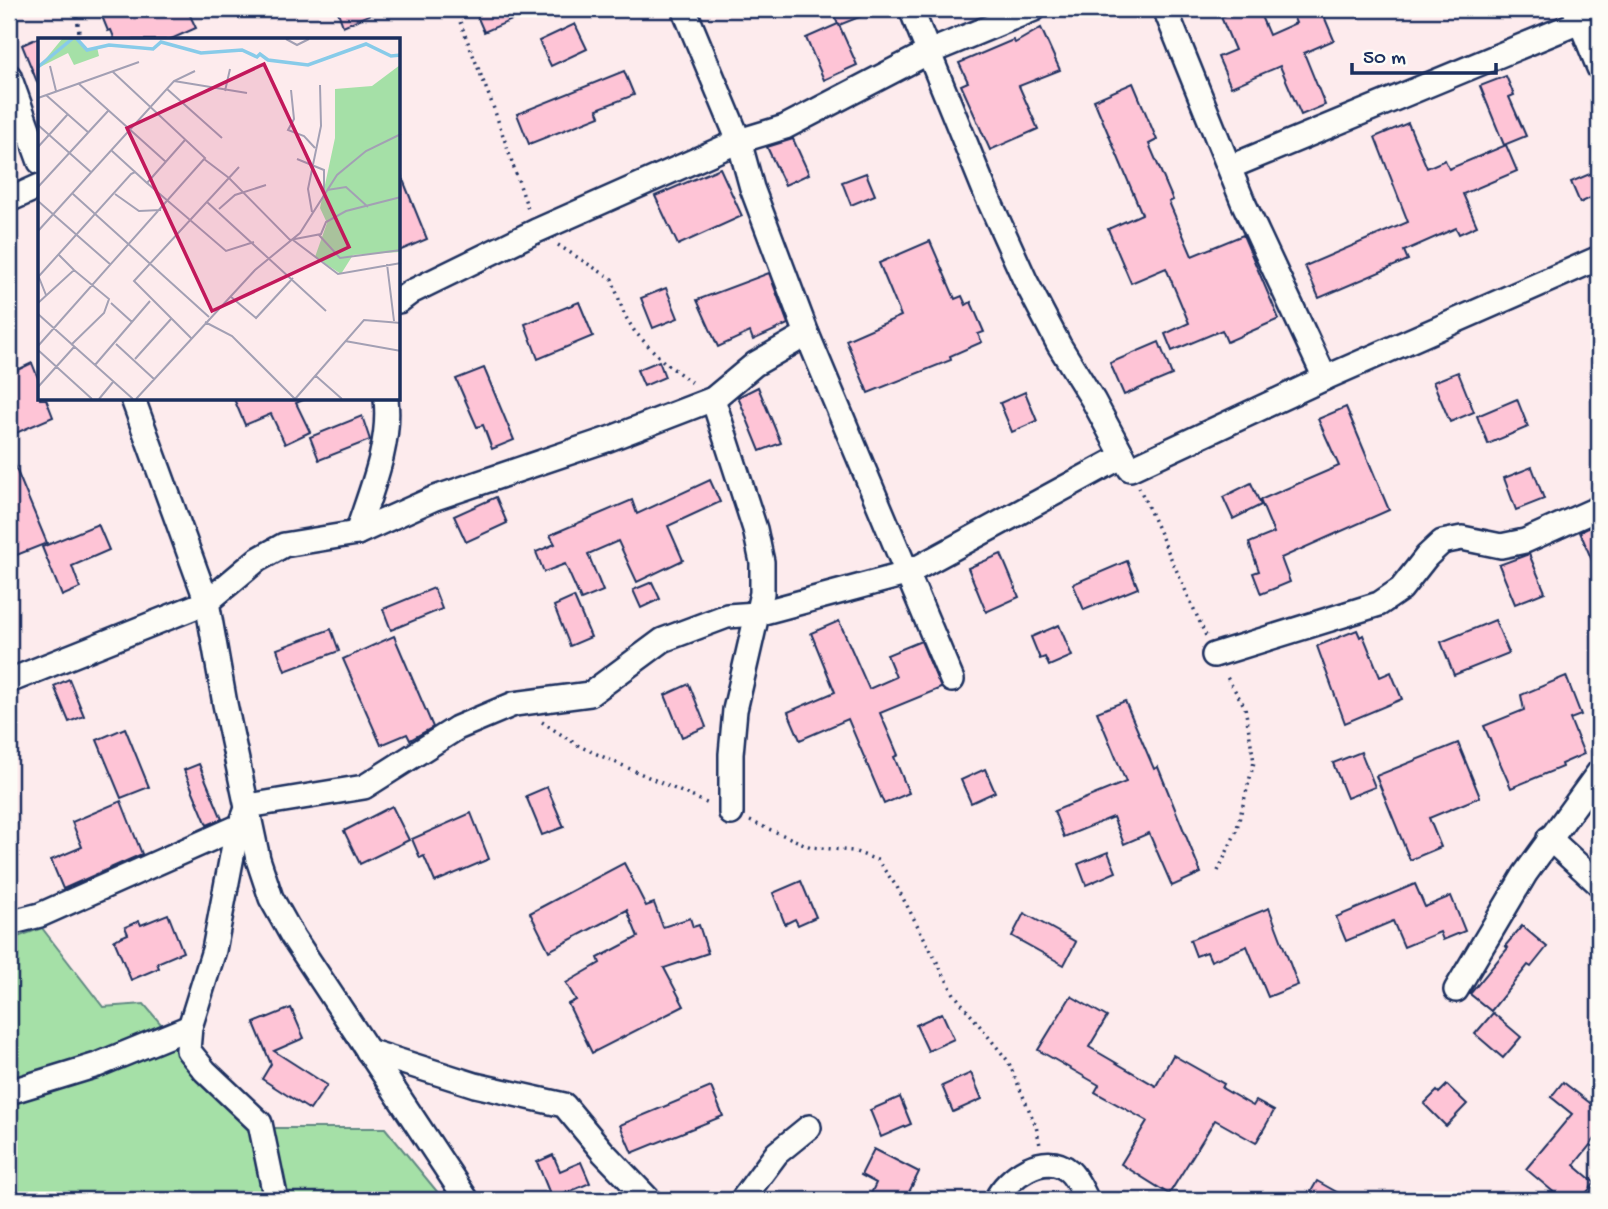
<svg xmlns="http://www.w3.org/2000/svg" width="1608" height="1209" font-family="'Gochi Hand',sans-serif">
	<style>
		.green { fill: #a5e0a7; stroke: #608882; stroke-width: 2 }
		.building { fill: #fec4d6; stroke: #1b2f5e; stroke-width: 2 }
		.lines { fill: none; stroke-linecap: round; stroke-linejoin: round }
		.minor-casing { stroke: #1b2f5e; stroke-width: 28 }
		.path { stroke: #1b2f5e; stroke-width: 3.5; stroke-dasharray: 2 5; stroke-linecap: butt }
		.minor { stroke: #fdfcf7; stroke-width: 23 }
		.inset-river { fill: none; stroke: #88cbe9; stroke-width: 3.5 }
		.inset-road { fill: none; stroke: #a3a0b4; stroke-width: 2 }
		.view { fill: #c2185b; fill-opacity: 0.15; stroke: #c2185b; stroke-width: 3.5 }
		.inset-edge { fill: none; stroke: #1b2f5e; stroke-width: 3.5 }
	</style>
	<rect width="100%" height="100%" fill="#fdebed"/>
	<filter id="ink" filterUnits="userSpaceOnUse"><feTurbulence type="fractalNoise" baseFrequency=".0143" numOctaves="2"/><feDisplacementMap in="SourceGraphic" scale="14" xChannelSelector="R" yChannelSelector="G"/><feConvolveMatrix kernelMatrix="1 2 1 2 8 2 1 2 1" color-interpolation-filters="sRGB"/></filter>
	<g filter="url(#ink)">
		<path class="green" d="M42,928L103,1007L144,1004L249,1128H385L444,1200H9V940Z"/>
		<g class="building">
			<path d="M99,9H187L196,28L169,40H115L111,30L108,31Z"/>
			<path d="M337,9H383L343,26Z"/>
			<path d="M474,9H537L484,32Z"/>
			<path d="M831,9H879L839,25L857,65L824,80L806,38L838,24Z"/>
			<path d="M1241,9H1258L1269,35L1296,23L1290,9H1321L1334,40L1304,53L1325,105L1301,115L1280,66L1231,87L1218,57L1235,50L1221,17Z"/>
			<path d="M575,24L587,49L551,66L539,41Z"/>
			<path d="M1041,28L1060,70L1019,86L1038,129L990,150L961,85L968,82L959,63L1013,40L1015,43Z"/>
			<path d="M40,37V89L22,45Z"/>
			<path d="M624,71L634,95L597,109L600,116L529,144L517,114Z"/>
			<path d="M1506,76L1514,95L1509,97L1526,136L1504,145L1480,86Z"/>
			<path d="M1133,83L1157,140L1149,144L1173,200L1169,202L1192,256L1243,235L1279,319L1227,342L1222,330L1172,351L1165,334L1189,323L1166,268L1131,283L1108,229L1142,214L1094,100Z"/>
			<path d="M1408,123L1427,168L1445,160L1449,169L1506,145L1517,171L1463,194L1477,226L1459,234L1456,228L1404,251L1408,260L1319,298L1305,266L1408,222L1375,137Z"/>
			<path d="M793,139L809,174L785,185L767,147Z"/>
			<path d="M720,168L742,216L678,245L655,196Z"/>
			<path d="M399,170L427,239L399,251Z"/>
			<path d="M1599,170V194L1580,203L1571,182Z"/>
			<path d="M866,173L875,195L851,205L842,182Z"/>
			<path d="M930,241L955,299L962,296L966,305L971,302L984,332L978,334L982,342L950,356L951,360L868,393L846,340L901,316L879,263Z"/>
			<path d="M769,273L788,324L753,340L750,332L718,347L697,300Z"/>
			<path d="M666,288L678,318L653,328L641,298Z"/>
			<path d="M579,302L593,336L538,359L525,324Z"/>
			<path d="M1159,342L1172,375L1124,395L1110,363Z"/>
			<path d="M659,361L665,377L644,386L637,370Z"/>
			<path d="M32,363L40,383V399H46L53,417L9,436V374Z"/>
			<path d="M484,368L514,440L492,449L483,425L477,427L456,379Z"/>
			<path d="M1458,372L1474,412L1450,422L1433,382Z"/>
			<path d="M758,387L781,443L760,451L738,397Z"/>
			<path d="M1025,392L1037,421L1012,432L1000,403Z"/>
			<path d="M234,399H305L296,403L310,432L285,444L271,414L245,425Z"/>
			<path d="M1517,399L1528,427L1488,444L1477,416Z"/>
			<path d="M1346,407L1389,510L1281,558L1290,582L1261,594L1253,573L1259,571L1249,543L1274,533L1260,500L1339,466L1318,419Z"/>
			<path d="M362,416L370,440L319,460L310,437Z"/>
			<path d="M9,452L47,543L9,558Z"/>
			<path d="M1532,467L1544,499L1516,510L1504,478Z"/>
			<path d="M710,480L720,502L668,526L683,560L637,582L618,541L588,554L603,591L581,600L565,564L544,572L536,552L555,544L550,535L632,500L637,514Z"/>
			<path d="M1251,483L1261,505L1233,519L1223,497Z"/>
			<path d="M496,497L507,523L466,542L454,516Z"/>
			<path d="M1599,523V577L1580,532Z"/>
			<path d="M98,524L109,550L72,566L80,588L62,596L42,547Z"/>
			<path d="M1001,554L1019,597L986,612L968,568Z"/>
			<path d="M1529,554L1545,592L1515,604L1499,565Z"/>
			<path d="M1127,561L1138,588L1084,610L1073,584Z"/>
			<path d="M652,582L660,599L641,608L633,590Z"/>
			<path d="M434,588L442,609L391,630L383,609Z"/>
			<path d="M574,597L591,637L570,646L554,606Z"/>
			<path d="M1495,620L1509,653L1454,675L1441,642Z"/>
			<path d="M839,621L869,689L896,677L887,655L921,641L941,688L880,713L898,755L894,757L909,793L884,804L848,719L800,740L788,712L835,692L811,633Z"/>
			<path d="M1059,625L1072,656L1049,666L1045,657L1040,659L1031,637Z"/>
			<path d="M331,629L339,651L285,671L277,649Z"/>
			<path d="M1357,630L1360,637L1363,635L1380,677L1391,672L1402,699L1345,723L1317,646Z"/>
			<path d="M394,636L433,727L410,740L407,734L381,745L343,659Z"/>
			<path d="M1566,676L1581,715L1570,719L1584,754L1561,764L1562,767L1511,788L1484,726L1524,710L1521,695Z"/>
			<path d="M69,679L84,716L69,722L54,686Z"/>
			<path d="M689,684L706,727L682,737L665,695Z"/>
			<path d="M1125,701L1154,769L1158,767L1201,873L1172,886L1149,833L1124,844L1113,817L1064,837L1054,811L1126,782L1097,712Z"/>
			<path d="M125,728L149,787L121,798L97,740Z"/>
			<path d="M1458,743L1480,797L1429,818L1441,847L1410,860L1376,776Z"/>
			<path d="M1361,752L1375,787L1347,798L1333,763Z"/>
			<path d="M199,764L222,819L207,825L184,770Z"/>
			<path d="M985,769L995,792L971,803L961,780Z"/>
			<path d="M547,787L564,827L542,835L526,796Z"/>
			<path d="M121,801L142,854L63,889L51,860L82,847L72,822Z"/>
			<path d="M392,806L409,840L360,864L344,831Z"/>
			<path d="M471,813L489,859L435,882L424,856L420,858L412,839Z"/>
			<path d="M1108,852L1116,872L1086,885L1078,864Z"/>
			<path d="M624,863L646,906L654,903L663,927L690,918L693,927L699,925L708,953L664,968L684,1006L592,1053L568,1004L576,1000L566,983L600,963L598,958L638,937L627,910L549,951L530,913Z"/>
			<path d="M801,881L816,917L798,925L795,919L785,924L773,893Z"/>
			<path d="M1415,884L1425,907L1451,896L1465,931L1443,940L1440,932L1404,947L1393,921L1346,941L1336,917Z"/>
			<path d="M1269,908L1298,985L1268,997L1247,946L1211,961L1207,952L1196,956L1190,940Z"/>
			<path d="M1024,913L1076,942L1064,965L1012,936Z"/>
			<path d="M168,914L183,952L157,963L159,968L131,980L114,940L128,934L125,927L139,921L141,925Z"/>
			<path d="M1522,926L1547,947L1531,967L1528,965L1491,1011L1470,994L1508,948L1505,946Z"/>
			<path d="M1071,996L1107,1017L1089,1047L1156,1086L1173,1055L1224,1084L1222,1088L1253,1106L1256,1101L1274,1111L1256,1143L1215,1120L1169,1194L1121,1164L1147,1121L1095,1092L1099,1085L1038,1050Z"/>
			<path d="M291,1008L304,1038L274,1051L327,1085L310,1110L262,1079L271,1064L254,1023Z"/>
			<path d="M942,1013L954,1039L928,1051L916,1025Z"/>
			<path d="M1493,1013L1521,1037L1503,1058L1475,1034Z"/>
			<path d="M971,1073L982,1099L953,1112L942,1086Z"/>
			<path d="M1563,1082L1599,1110V1134L1574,1165L1595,1183L1580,1200H1563L1526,1169L1572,1114L1551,1097Z"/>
			<path d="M1447,1085L1467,1104L1446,1126L1424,1104L1437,1091L1439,1093Z"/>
			<path d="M711,1087L723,1116L632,1153L620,1125Z"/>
			<path d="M900,1097L911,1124L881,1137L870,1110Z"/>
			<path d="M874,1149L919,1172L905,1200H868L876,1183L861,1175Z"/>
			<path d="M553,1155L560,1171L581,1162L590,1183L552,1199L537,1162Z"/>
			<path d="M1317,1181L1351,1200H1306Z"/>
		</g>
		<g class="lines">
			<defs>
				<g id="minor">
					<path d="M684,9L739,141L752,188L807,334L952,680"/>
					<path d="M911,9L987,196L1025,280L1059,345L1093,400L1130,469L1325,378L1599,258"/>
					<path d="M1165,9L1243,202L1325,378"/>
					<path d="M1575,9L1599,68"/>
					<path d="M9,76L40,162"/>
					<path d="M1230,167L1599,14"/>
					<path d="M9,200L40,186"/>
					<path d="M399,301L411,292L536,231L739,141L785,127L927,53L1034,9"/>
					<path d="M133,399L207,602L225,704L258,859L271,898L293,937L467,1200"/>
					<path d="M713,399L755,529L762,562V593L735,710L731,754V813"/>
					<path d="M357,533C371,490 391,445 386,399"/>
					<path d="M1214,655L1379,604L1401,589L1427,556L1442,542L1462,538L1501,546L1525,541L1599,508"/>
					<path d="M9,681L207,602L257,560L284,545L357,533L435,498L609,439L713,399L755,364L807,334"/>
					<path d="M1549,838L1599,884"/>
					<path d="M9,923L40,915L240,826"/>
					<path d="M1456,990L1525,874L1599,772"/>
					<path d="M368,1051L475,1085L564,1105L603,1152L649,1200"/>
					<path d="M9,1092L97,1065L190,1027"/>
					<path d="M276,1200L260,1123L205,1071L188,1050L190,1027L214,950L235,840L248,806L364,787L457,728L514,704L590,694L663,640L727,616L757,614L906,574L1123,456"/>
					<path d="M742,1200L777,1153L809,1127"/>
					<path d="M996,1200C1007,1177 1045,1150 1069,1171C1077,1178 1082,1191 1087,1200"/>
				</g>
			</defs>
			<use href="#minor" class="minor-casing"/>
			<g class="path">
				<path d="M76,9L80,40"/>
				<path d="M455,9L493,106L529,212"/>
				<path d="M558,245L612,279L624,314L635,332L664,362L695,385"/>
				<path d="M1139,487L1206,636"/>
				<path d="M542,722L579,746L711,805"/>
				<path d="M750,821L811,847L853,851L877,860L897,887L954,994L1008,1061L1036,1126L1040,1145"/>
				<path d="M1218,871L1236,832L1254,762L1245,707L1225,674"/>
			</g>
			<use href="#minor" class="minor"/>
		</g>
	</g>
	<g transform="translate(38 38)">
		<rect width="362" height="362" fill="#fdebed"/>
		<path d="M24,1H41L47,11L59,9L61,18L36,27L30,15L0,30ZM362,27V214L315,217L303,236L277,219L289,185L282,170L297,100V51L334,48Z" fill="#a5e0a7"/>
		<path class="inset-river" d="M39,1L49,12L71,7L115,11L123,4L163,15L204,12L219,19L222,16L230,22L270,27L328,6L353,18L363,17M0,29L34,1"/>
		<path class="inset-road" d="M248,1L259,7L271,1M12,28L18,53M136,43L209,55M40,45L128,124M129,51L184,100M253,52L256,81L250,92L266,98L277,110M187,53L192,31M8,57L51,95M0,60L101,24M0,87L54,135M0,109L30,76M74,113L97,134M166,121L191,140L252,202L283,196L288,184L308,173L363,159M259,121L286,132V154M109,145L188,213L216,204M0,149L70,73M289,152L308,149L330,169M35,156L171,279M77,156L101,173L123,172M0,163L73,227M169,164L288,273M181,171L197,157L228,147M274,174L270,151L283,88L282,47M0,193L136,43L157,33M281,197L302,220L363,212M255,202L300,236L363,225M21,217L36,232M349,226L356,283M0,237L8,257M1,238L93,136L97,134L109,145L147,102M192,258L218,280L255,240M0,265L36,232L71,261L66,275L33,307M73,265L94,284M0,276L95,361M167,284L194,298L257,361M153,300L96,243L201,129M307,303L363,313M78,306L116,341M0,308L167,120L75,34M0,312L54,361M97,321L133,281M57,327L112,263M278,338L304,361M0,349L36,309M61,361L75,344M98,361L217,232L262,195L299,137L328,113L363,96M257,361L326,282L363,285"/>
		<path class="view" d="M226,26L311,209L174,273L89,90Z"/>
		<rect width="362" height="362" class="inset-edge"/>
	</g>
	<rect width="1608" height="1209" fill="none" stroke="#fdfcf7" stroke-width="35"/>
	<rect x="18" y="18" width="1573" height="1174" fill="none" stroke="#1b2f5e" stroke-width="2.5" filter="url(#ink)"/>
	<path d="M1352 63v10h144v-10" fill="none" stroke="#1b2f5e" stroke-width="3.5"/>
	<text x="1363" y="63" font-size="21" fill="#1b2f5e" stroke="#fdfcf7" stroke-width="5" paint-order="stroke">50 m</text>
</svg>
